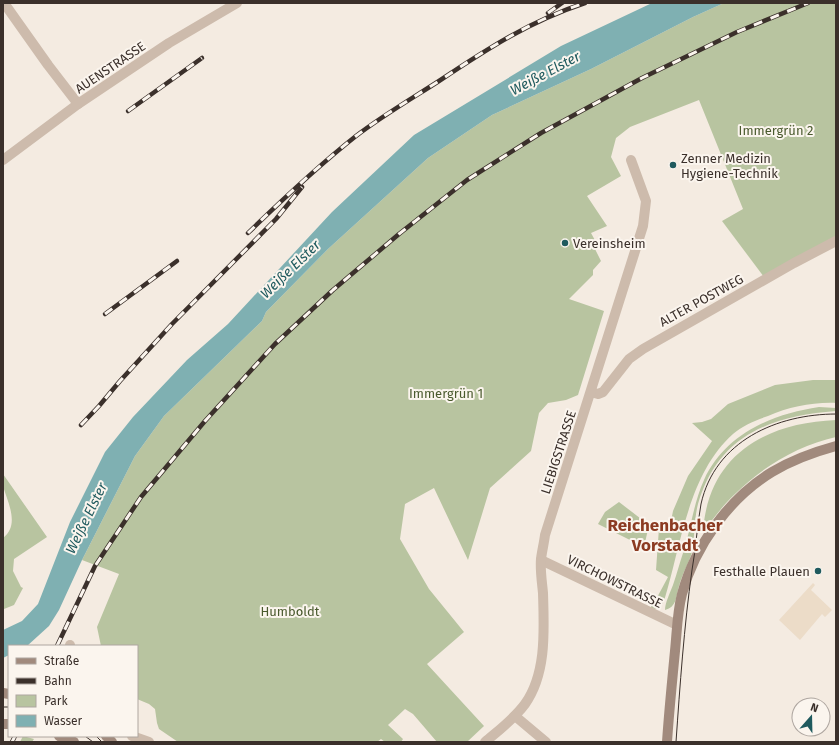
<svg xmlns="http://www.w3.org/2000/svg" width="839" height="745" font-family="'Fira Sans',sans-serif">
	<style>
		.green { fill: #b8c4a0 }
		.plaza { fill: #ecdcc8 }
		.water { fill: #7fb0b2 }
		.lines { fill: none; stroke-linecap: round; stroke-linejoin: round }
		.street { stroke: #cdbbac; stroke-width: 10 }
		.secondary { stroke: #a18a7d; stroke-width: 10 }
		.tram { stroke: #3b302b; stroke-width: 1 }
		.rail-casing { stroke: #3b302b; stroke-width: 4.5 }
		.rail { stroke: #fbf5ee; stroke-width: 3; stroke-dasharray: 9; stroke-linecap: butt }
		.poi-dot { fill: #1f5a5e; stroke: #fbf5ee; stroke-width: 1.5 }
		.labels { text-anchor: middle; stroke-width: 4; stroke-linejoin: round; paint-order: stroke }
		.street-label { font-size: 13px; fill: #3b302b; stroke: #fbf5ee }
		.park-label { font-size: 13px; fill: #4a5a2e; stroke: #fbf5ee }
		.poi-label { font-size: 13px; fill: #3b302b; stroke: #fbf5ee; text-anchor: start }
		.water-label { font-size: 14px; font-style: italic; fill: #1f5a5e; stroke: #fbf5ee }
		.district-label { font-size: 17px; font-weight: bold; fill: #8c3b22; stroke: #fbf5ee }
	</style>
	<rect width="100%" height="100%" fill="#f4ebe1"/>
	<g class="green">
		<path d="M724,3H836V237L764,277L722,221L743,209L699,100L630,127L616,138L611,157L621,176L587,196L607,226L591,233L597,244L595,249L601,261L593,270V275L569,299L604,311L578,395L566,400L548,403L539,413L531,451L490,488L468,560L434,488L405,504L400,539L429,589L464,632L427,664L484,726L467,742H437L413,714L405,709L388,725L403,739L401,742H385L381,739L377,742H178L159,729L157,723L155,709L149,704L137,699V646H101L97,627L119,574L82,560L135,456L164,416L262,321L266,312L328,249L428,158L492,115L591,69L693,17Z"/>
		<path d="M813,380H836V403C813,402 789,407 768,416C756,420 742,426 733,434C688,474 681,546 664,601L660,607L655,609L651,608V604L653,605L668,577L656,570L659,528L669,531L673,511L688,476L712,441L692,423L702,422L711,419L728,404L775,385Z"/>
		<path d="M819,407L836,408V411C771,416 718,435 698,504C694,519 695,536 692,552C689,563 682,574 679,586C676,596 677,607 665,610C665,603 670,593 673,585C677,573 680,562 684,550C691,527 694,502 704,480C725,434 772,414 819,407Z"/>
		<path d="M836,420V437C799,445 762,467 735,494C723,505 713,519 703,532C708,455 765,423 836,420Z"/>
		<path d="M3,474L47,537L14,559L13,571L21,587L23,588L14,605L4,609L3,538C20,525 8,503 3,486C2,483 3,477 3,474Z"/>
		<path d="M619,502L649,525L644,547L598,524L605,512Z"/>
		<path d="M23,736L34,739L32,742H20Z"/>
	</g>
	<path class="plaza" d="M813,583L815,585L811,590L832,610L825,617L822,614L800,640L779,620Z"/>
	<path class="water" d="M652,3H724L693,17L591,69L492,115L428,158L328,249L266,312L262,321L164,416L135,456L82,560L59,610L49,626L27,646H9V655L3,658V630L22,621L38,604L70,522L105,452L133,417L187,360L228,324L332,212L414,135L561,46Z"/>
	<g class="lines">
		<g class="street">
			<path d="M4,3L48,65L78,104"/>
			<path d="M3,160L78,104L169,43L237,3"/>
			<path d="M591,392L598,394L603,392L629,359L643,349L794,263L836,241"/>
			<path d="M541,560L677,625"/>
			<path d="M70,646V645"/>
			<path d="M515,716L546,742"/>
			<path d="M132,736L149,742"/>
			<path d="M485,742C499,730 514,719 525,704C547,673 544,629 543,593C542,582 540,570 541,559C542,551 544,543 545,535L643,226L646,201L631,160"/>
		</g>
		<g class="secondary">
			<path d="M3,693L9,694"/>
			<path d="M3,724H9"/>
			<path d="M59,736L74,742"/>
			<path d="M106,736L112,742"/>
			<path d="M667,742C669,712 672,682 675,651C677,632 677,613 682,594C695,546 729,498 772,472C792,460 814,452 836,446"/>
		</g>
		<g class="tram">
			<path d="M3,707H9"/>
			<path d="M85,736L93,742"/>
			<path d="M96,736L102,742"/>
			<path d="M676,742C680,685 684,627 692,570C696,548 697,526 701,504C715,441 777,414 836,414"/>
		</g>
		<defs>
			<g id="rail">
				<path d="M548,13L562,3"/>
				<path d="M128,111L202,58"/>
				<path d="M248,233C283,199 318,166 356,136C382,116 411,99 439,81C487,49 530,21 585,3"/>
				<path d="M105,314L177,261"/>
				<path d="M81,425L99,406L120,381L172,324L276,219L302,187"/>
				<path d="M57,646L95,566L141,497L205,421L275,344L333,290L399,234L467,180L541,133L642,78L737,32L808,3"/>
				<path d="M12,742L15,736"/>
			</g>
		</defs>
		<use href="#rail" class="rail-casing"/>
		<use href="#rail" class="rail"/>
	</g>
	<g class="poi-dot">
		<circle cx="673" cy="165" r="4"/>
		<circle cx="565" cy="243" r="4"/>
		<circle cx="818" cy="571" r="4"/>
	</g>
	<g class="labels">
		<g class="street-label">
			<text transform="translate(110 67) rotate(-34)" y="5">AUENSTRASSE</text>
			<text transform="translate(701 300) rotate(-29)" y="5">ALTER POSTWEG</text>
			<text transform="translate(558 452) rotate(-72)" y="5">LIEBIGSTRASSE</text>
			<text transform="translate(615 581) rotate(26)" y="5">VIRCHOWSTRASSE</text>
		</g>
		<g class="park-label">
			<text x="776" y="135">Immergrün 2</text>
			<text x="446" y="398">Immergrün 1</text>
			<text x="290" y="616">Humboldt</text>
		</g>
		<g class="poi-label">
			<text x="681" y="163">Zenner Medizin<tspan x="681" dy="15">Hygiene-Technik</tspan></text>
			<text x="573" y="248">Vereinsheim</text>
			<text x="810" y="576" text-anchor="end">Festhalle Plauen</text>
		</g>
		<g class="water-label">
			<text transform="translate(545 73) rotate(-28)" y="5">Weiße Elster</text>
			<text transform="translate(290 269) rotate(-44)" y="5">Weiße Elster</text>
			<text transform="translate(86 518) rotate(-64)" y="5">Weiße Elster</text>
		</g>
		<g class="district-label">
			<text x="665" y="531">Reichenbacher<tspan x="665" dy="20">Vorstadt</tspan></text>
		</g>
	</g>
	<rect width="839" height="745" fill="none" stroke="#3b302b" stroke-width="8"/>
	<rect x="8" y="645" width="130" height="92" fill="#fbf5ee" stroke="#aea6a0"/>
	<rect x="16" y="658" width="20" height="6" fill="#a18a7d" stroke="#aea6a0"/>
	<text x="44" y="665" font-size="12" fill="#3b302b">Straße</text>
	<rect x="16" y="678" width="20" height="6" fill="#3b302b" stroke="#aea6a0"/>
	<text x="44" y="685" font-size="12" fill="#3b302b">Bahn</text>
	<rect x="16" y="695" width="20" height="12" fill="#b8c4a0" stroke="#aea6a0"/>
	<text x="44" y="705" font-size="12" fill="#3b302b">Park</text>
	<rect x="16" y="715" width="20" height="12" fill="#7fb0b2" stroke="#aea6a0"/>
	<text x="44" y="725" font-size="12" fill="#3b302b">Wasser</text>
	<g transform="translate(811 717) rotate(20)"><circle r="19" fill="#fbf5ee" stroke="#aea6a0"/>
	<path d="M0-3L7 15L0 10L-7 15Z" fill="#1f5a5e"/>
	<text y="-6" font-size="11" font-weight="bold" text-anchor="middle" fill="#3b302b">N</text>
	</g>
</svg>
